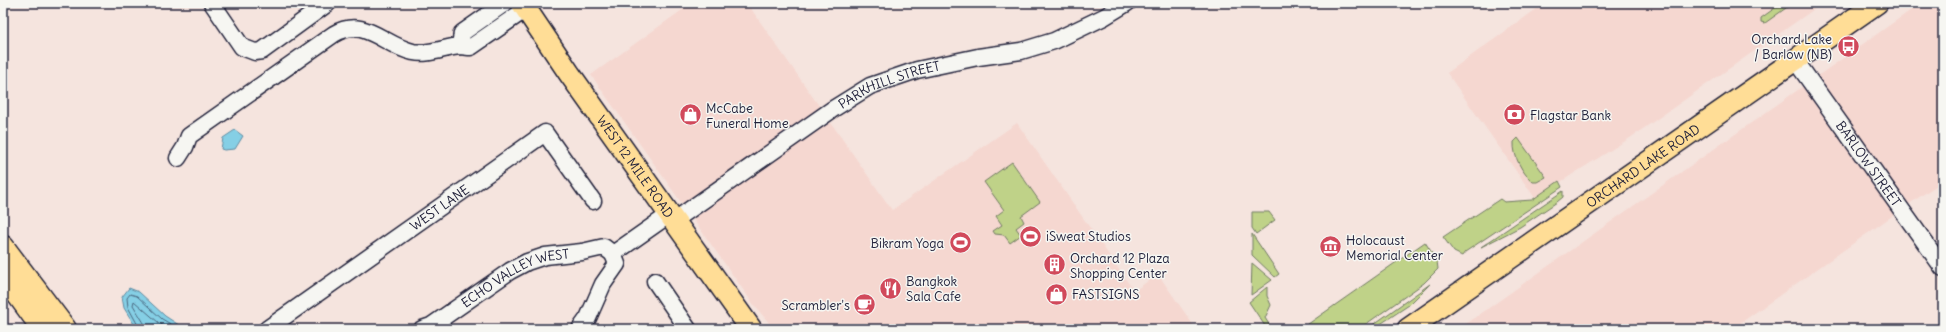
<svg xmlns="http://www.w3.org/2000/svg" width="1946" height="332" font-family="Delius,sans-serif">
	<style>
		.built { fill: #f5d7d0 }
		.green { fill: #bfd288; stroke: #707a62 }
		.water { fill: #85cfe5; stroke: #5d8aa1 }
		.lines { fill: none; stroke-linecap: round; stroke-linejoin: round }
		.shore { stroke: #4a677f; stroke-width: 1 }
		.minor-casing { stroke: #22223b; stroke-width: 19 }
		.major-casing { stroke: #22223b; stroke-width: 24 }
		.highway-casing { stroke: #22223b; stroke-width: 25 }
		.minor { stroke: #f6f6f2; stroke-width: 16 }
		.major { stroke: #ffdd96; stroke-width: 21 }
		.highway { stroke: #ffdd96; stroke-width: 22 }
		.labels { text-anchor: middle; stroke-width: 3; stroke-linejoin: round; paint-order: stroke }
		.poi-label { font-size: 13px; fill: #22223b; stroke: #f6f6f2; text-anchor: start }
		.street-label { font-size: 13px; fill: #22223b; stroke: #f6f6f2 }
	</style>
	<rect width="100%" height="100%" fill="#f5e4de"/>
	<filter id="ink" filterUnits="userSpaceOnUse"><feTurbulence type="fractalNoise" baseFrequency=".025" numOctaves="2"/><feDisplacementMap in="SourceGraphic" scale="8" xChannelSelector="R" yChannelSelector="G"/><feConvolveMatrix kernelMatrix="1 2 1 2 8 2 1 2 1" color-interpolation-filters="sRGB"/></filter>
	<g filter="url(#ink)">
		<g class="built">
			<path d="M692,3H747L892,210L1017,123L1134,291L1158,274L1196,329H774L754,305L591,75Z"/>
			<path d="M1545,3H1823L1630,138L1535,198L1447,73Z"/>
			<path d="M1921,3H1943V181L1912,202L1732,329H1459Z"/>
		</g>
		<g class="green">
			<path d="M1782,3H1793L1765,23L1761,22V18Z"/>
			<path d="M1518,138L1546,177L1537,182H1533C1522,173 1513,156 1514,142Z"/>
			<path d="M1012,162L1040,202L1021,216L1024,222L1016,228L1021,235L1010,243L1004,235L995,234L993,231L1002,225L996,216L1004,210L984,182Z"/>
			<path d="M1559,181L1562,187L1465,252L1462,256L1454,252L1443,237L1500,199L1504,202L1532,200Z"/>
			<path d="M1563,191V197L1557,202L1520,227L1481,247Z"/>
			<path d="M1252,212H1269L1275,220L1256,234L1252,228Z"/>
			<path d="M1252,234L1279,274L1275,277L1252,255Z"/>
			<path d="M1425,242L1437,261L1438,269L1424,283L1359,329H1301Z"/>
			<path d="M1252,263L1272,280L1251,295Z"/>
			<path d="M1430,284L1409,305L1373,329H1367Z"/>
			<path d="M1267,287V296L1271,305L1265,318L1272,329H1267L1249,302Z"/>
		</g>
		<g class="water">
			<path d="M235,130L243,136L235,149L224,150L221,149L223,138Z"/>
			<path d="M129,288L139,292L165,316L185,329H137L124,308L122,297Z"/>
		</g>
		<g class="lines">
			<g class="shore">
				<path d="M140,329L128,307L127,298L130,294L137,296L162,319L179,329"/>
				<path d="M145,329L144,323L133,305L134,301L159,323L169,329"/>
			</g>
			<defs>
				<g id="minor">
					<path d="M212,3L242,47L255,52L262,51L328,3"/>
					<path d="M460,46L462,33L505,3"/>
					<path id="s1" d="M1795,60L1943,268"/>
					<path d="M178,158L185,147L189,136L334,34C364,16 383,45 413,52C429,55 443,48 459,46C463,46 467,47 471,47L526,9"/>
					<path id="s2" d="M675,220L833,109L870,86L917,70L978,57L1021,51L1054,41L1104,17L1127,3"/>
					<path d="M613,254L670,214"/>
					<path d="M655,281L688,329"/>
					<path id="s3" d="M267,329L545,133L593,201"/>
					<path id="s4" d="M422,329L431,326L510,271L527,262L545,256L582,252L604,247L613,254"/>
					<path d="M580,329L588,318L603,284L617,264L613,254"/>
				</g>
				<g id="major">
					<path id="s5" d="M522,3L569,73L751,329"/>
					<path id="s6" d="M1408,329L1877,3"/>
				</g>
				<g id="highway">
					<path d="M3,247L65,329"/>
					<path d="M3,274L43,329"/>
				</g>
			</defs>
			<use href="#minor" class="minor-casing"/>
			<use href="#major" class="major-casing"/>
			<use href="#highway" class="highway-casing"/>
			<use href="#minor" class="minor"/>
			<use href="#major" class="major"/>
			<use href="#highway" class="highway"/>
		</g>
	</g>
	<defs>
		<symbol id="bus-disc" viewBox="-11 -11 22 22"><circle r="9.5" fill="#d1495b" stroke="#f6f6f2"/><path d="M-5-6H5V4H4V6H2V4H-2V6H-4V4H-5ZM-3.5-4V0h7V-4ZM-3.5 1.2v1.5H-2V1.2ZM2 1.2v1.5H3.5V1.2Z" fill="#fff"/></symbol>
		<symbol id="shop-disc" viewBox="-11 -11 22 22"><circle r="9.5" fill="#d1495b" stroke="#f6f6f2"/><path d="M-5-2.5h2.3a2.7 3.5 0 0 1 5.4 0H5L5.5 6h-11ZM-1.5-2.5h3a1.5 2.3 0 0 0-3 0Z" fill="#fff"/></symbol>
		<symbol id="bank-disc" viewBox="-11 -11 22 22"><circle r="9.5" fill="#d1495b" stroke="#f6f6f2"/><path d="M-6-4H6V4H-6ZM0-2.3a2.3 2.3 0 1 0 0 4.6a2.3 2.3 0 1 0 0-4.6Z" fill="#fff"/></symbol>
		<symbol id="stadium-disc" viewBox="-11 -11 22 22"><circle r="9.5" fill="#d1495b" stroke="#f6f6f2"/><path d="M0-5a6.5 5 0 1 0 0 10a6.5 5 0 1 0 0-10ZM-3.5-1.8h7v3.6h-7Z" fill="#fff"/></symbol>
		<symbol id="museum-disc" viewBox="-11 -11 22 22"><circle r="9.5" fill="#d1495b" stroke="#f6f6f2"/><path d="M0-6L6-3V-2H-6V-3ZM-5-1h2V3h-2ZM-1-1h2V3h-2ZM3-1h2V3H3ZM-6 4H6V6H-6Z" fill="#fff"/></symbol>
		<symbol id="building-disc" viewBox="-11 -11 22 22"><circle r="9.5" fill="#d1495b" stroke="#f6f6f2"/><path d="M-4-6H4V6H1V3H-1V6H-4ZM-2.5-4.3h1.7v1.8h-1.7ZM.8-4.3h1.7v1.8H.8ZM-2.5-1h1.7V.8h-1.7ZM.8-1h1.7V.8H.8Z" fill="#fff"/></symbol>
		<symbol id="restaurant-disc" viewBox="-11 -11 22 22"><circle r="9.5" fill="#d1495b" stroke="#f6f6f2"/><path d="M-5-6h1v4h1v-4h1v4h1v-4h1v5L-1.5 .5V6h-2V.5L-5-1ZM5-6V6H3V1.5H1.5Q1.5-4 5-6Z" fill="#fff"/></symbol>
		<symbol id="cafe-disc" viewBox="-11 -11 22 22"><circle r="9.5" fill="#d1495b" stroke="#f6f6f2"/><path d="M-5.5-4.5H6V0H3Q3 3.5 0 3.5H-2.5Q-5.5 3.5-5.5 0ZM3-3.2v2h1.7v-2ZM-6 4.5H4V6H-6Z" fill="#fff"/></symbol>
	</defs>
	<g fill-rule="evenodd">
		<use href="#bus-disc" x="1836" y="34" width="25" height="25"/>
		<use href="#shop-disc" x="678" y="102" width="25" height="25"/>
		<use href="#bank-disc" x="1502" y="102" width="25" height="25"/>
		<use href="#stadium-disc" x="1018" y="224" width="25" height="25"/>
		<use href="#stadium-disc" x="948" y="230" width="25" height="25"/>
		<use href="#museum-disc" x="1318" y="234" width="25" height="25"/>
		<use href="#building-disc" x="1042" y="252" width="25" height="25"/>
		<use href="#restaurant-disc" x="878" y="276" width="25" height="25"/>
		<use href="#shop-disc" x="1044" y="282" width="25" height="25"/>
		<use href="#cafe-disc" x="852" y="292" width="25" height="25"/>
	</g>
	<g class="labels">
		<g class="poi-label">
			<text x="1832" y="44" text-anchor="end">Orchard Lake<tspan x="1832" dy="15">/ Barlow (NB)</tspan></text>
			<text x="706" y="113">McCabe<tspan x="706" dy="15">Funeral Home</tspan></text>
			<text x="1530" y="120">Flagstar Bank</text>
			<text x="1046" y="241">iSweat Studios</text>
			<text x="1346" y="245">Holocaust<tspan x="1346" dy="15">Memorial Center</tspan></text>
			<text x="944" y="248" text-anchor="end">Bikram Yoga</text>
			<text x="1070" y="263">Orchard 12 Plaza<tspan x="1070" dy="15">Shopping Center</tspan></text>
			<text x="906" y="286">Bangkok<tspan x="906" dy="15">Sala Cafe</tspan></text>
			<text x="1072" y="299">FASTSIGNS</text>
			<text x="850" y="310" text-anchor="end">Scrambler's</text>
		</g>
		<g class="street-label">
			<text dy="5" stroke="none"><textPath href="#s2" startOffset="255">PARKHILL STREET</textPath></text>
			<text dy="5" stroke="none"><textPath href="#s1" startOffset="127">BARLOW STREET</textPath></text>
			<text dy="5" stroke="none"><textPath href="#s5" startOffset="199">WEST 12 MILE ROAD</textPath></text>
			<text dy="5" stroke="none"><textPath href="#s6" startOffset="286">ORCHARD LAKE ROAD</textPath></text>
			<text dy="5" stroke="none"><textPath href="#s3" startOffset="211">WEST LANE</textPath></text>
			<text dy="5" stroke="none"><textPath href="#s4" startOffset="108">ECHO VALLEY WEST</textPath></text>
		</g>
	</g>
	<rect width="1946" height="332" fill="none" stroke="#f6f6f2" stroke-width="16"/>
	<rect x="8" y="8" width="1930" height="316" fill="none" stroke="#22223b" stroke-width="1.5" filter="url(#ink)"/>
</svg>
